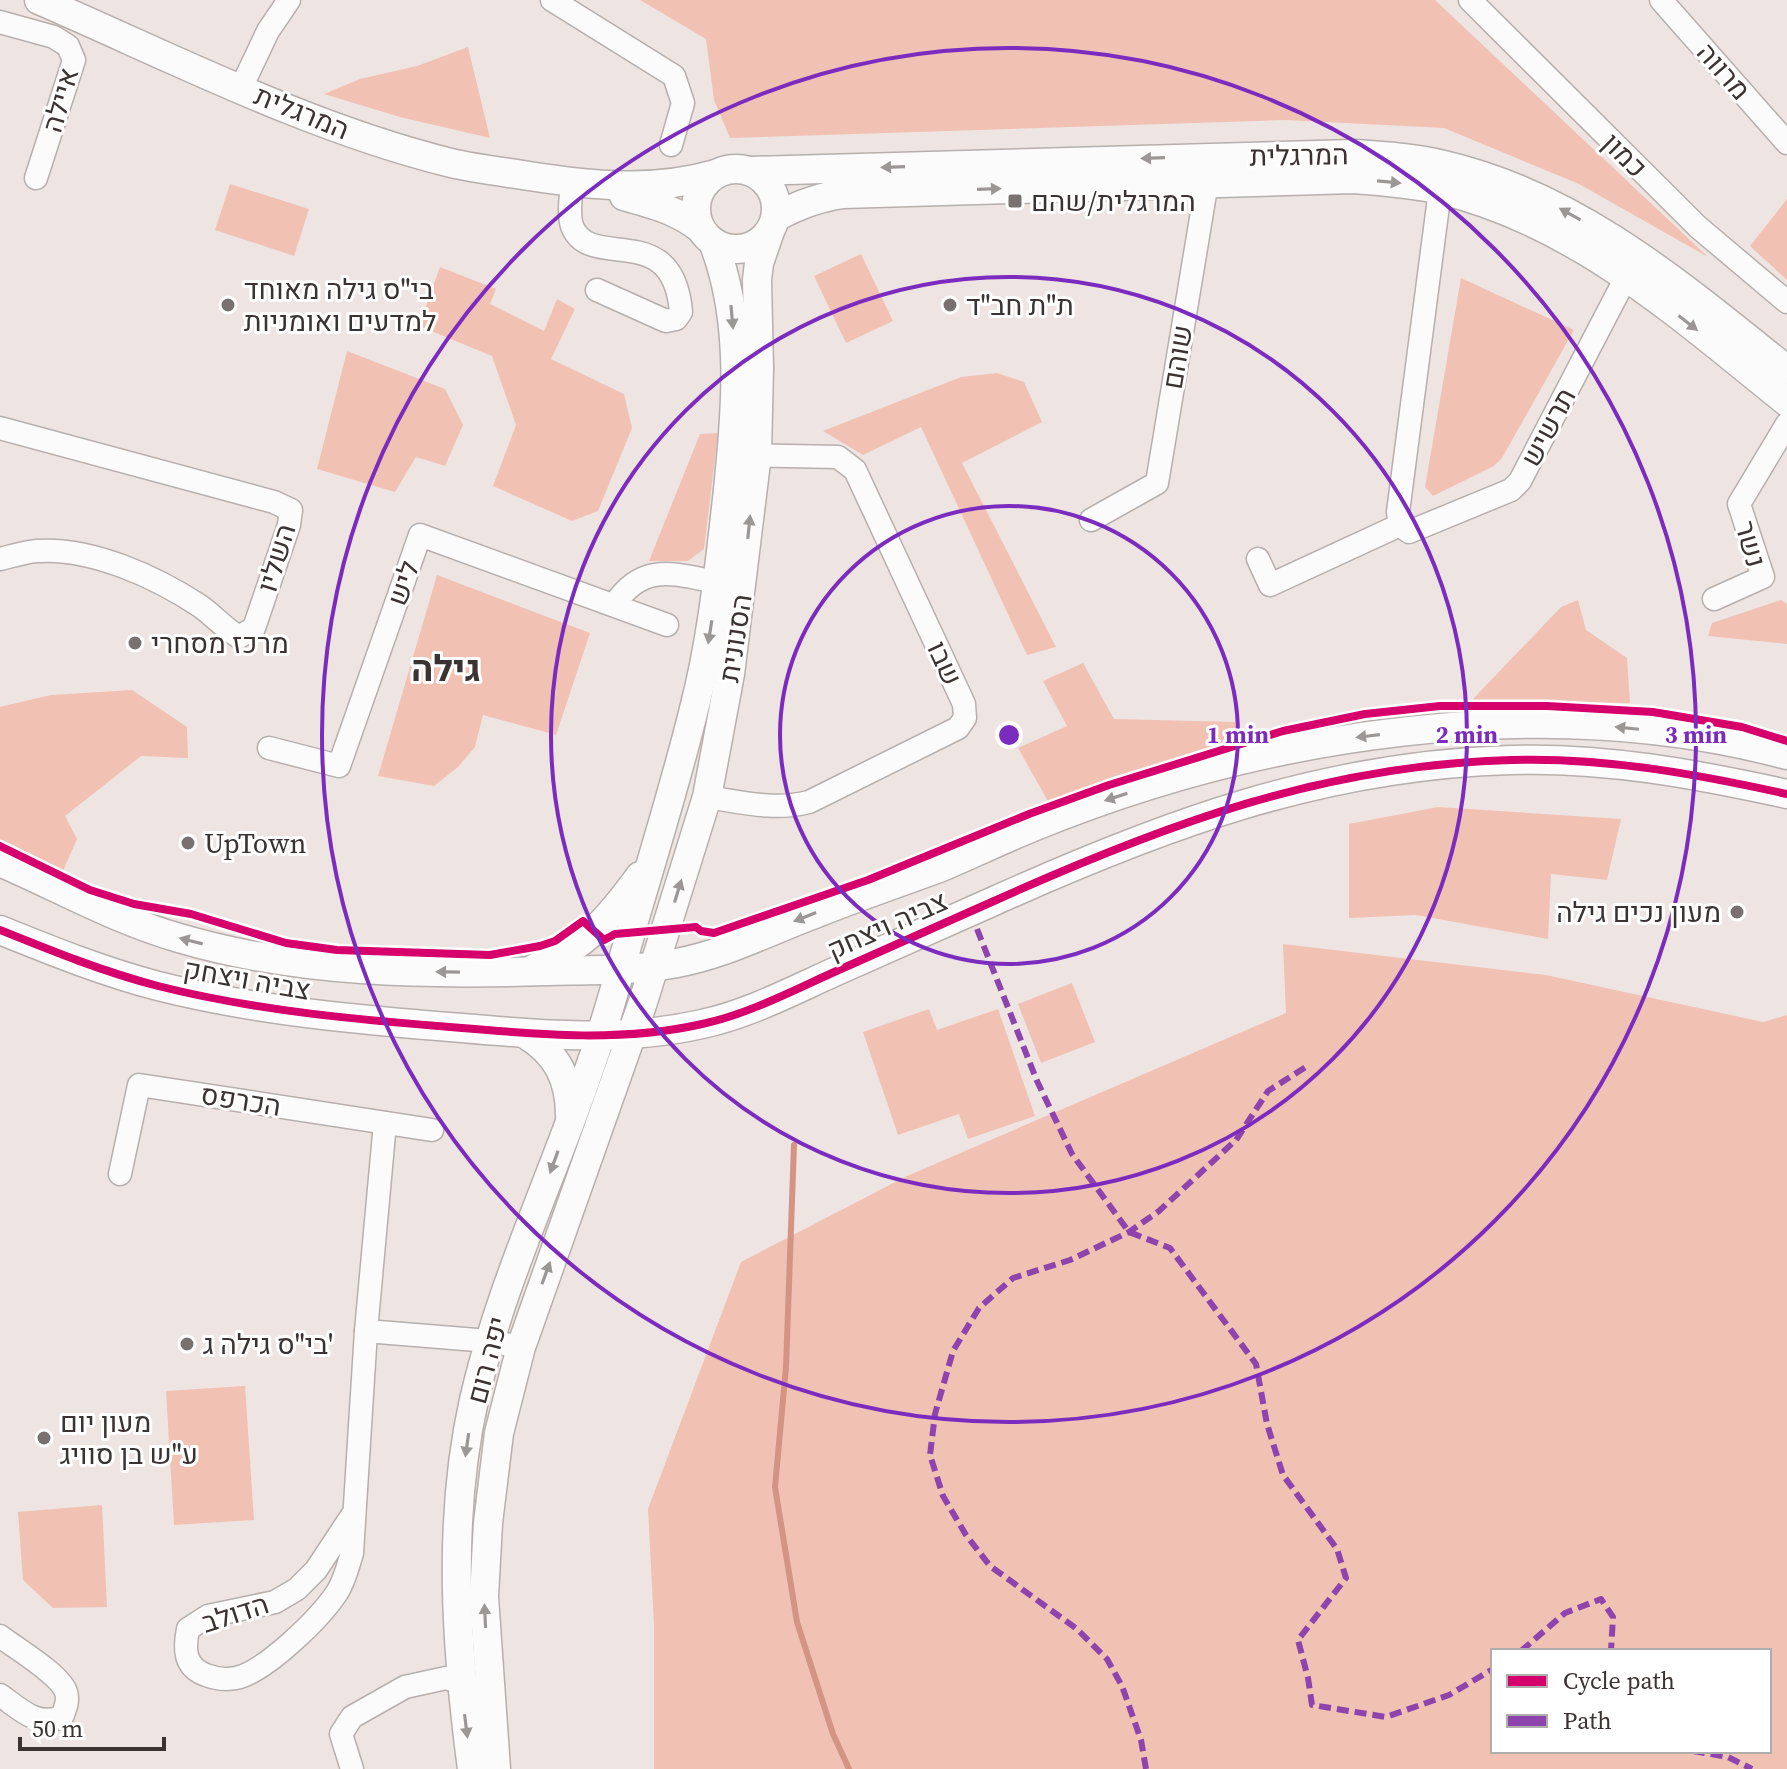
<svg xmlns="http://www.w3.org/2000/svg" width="1787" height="1769" font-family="'Source Serif 4',Heebo,serif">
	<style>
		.green { fill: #f1c1b4; fill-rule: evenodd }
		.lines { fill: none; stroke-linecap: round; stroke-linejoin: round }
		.stream { stroke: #d39484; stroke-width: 6 }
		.minor-casing { stroke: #b6afad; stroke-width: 25 }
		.tertiary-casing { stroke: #b6afad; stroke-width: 31 }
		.minor { stroke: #fcfbfb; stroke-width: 22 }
		.tertiary { stroke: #fcfbfb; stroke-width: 28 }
		.quiet { stroke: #8e44ad; stroke-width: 6; stroke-dasharray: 12 6; stroke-linecap: butt }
		.cycleway-casing { stroke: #fff; stroke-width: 13 }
		.cycleway { stroke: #d6006c; stroke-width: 8 }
		.oneway { fill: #9b9796 }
		.ring { fill: none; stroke: #7b2cbf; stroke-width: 4 }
		.poi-dot { fill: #797170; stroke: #fff; stroke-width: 3 }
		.labels { text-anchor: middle; stroke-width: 6; stroke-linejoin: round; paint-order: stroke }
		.street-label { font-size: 28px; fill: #3a3332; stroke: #fff }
		.poi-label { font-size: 28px; fill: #3a3332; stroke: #fff; text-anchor: start }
		.district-label { font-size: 36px; font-weight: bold; fill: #3a3332; stroke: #fff }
		.centre { fill: #7b2cbf; stroke: #fff; stroke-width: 4 }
		.ring-label { font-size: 24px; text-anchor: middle; font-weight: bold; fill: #7b2cbf; stroke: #fff; stroke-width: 6; stroke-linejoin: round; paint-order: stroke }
	</style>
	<rect width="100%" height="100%" fill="#eee5e2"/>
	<g class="green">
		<path d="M640,0H1435L1708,257L1579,184L1444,128L1286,120L730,138L714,100L706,39Z"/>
		<path d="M468,47L490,138L400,117L324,94L360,79L417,66Z"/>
		<path d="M230,184L309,209L294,256L215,230Z"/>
		<path d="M1787,199V280L1750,246Z"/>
		<path d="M861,254L893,321L846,343L814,276Z"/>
		<path d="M440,267L496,289L490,304L544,331L557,299L575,309L551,359L624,394L632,428L598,511L572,521L493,486L516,425L492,356L419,326Z"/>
		<path d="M1461,278L1574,330L1502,458L1494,466L1433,496L1425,487Z"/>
		<path d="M347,351L445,389L463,425L445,466L416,457L395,492L317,469Z"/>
		<path d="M997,373L1024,382L1042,422L962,463L1056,647L1027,655L921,427L863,455L823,431L961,377Z"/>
		<path d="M718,433L704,549L688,561H649L700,434Z"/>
		<path d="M437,575L590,633L556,735L483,715L475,747L458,767L434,786L378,776Z"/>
		<path d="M1578,600L1586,630L1627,658L1630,703L1471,701L1561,607Z"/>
		<path d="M1781,600L1787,604V644L1708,636L1712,623Z"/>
		<path d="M1083,663L1114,719L1235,722L1239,739L1049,803L1018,748L1067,726L1043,681Z"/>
		<path d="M132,690L187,727L188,758L141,756L65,816L77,839L63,871L0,840V707L51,695Z"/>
		<path d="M1438,807L1621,819L1607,880L1551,874L1548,939L1416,915L1349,918V824Z"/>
		<path d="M1283,944L1546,975L1763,1022L1787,1015V1769H654V1626L648,1509L741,1262L907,1176L1286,1013ZM1493,1651H1769V1751H1493Z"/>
		<path d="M1072,983L1095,1042L1041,1063L1018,1004Z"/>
		<path d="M929,1009L937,1030L998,1009L1035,1116L968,1139L959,1114L898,1135L863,1032Z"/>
		<path d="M245,1386L254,1520L174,1525L166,1391Z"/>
		<path d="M102,1505L107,1607L53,1608L23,1580L18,1512Z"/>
	</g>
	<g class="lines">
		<path class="stream" d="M794,1145L786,1367L775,1487L797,1622L833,1734L849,1769"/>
		<defs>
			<g id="minor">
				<path d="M552,0L674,76L683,103L671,145"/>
				<path d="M1470,0L1698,227L1787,302"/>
				<path d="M1661,0L1787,143"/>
				<path d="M0,22L54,37L68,46L74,60L36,178"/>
				<path d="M241,88L268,31L289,0"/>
				<path d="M1442,175L1398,512L1400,525L1409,532L1511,490L1520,481L1634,262"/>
				<path d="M572,183C571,196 568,214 572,226C590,273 673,217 681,312L676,319L666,321L597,290"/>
				<path d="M0,428L274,502L291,510L289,525L254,628L239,637C224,628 214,616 200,606C156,577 91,547 37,551C25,552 12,556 0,559"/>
				<path d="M1091,520L1157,483L1209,170"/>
				<path d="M1258,559L1270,585L1400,525"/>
				<path d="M1714,599L1763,577L1739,504L1787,424"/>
				<path d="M614,605C647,555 685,579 734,585"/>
				<path d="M269,748L339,766L420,535L667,625"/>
				<path d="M707,797C741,802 774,811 809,802L958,728L965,718L964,704L855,470L838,457L744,455"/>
				<path d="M120,1174L139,1085L432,1130"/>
				<path d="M366,1331L489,1341L521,1347"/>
				<path d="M353,1514L316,1570L297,1589L275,1602L208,1616L188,1629C184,1649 184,1667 206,1675C216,1679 225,1680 236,1678C265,1672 319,1619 336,1594C344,1583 348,1566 352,1553L366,1331L385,1123"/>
				<path d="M0,1636C15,1648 60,1674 66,1692C69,1701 65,1709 62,1717C36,1727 20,1709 0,1695"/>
				<path d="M352,1769L341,1734L352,1717L405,1687L446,1678L474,1687"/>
			</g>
			<g id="tertiary">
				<path d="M39,0C173,58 309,128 451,163C477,169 504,172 529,176C593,186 654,192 716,174"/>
				<circle cx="736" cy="209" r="40"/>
				<path d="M750,171L1354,154C1384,156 1415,158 1444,165C1578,196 1683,287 1787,370"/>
				<path d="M624,196C653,204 676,210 700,228"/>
				<path d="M776,217C798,205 818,197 843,194L1353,179C1381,181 1409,183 1437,189C1574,220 1681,317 1787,402"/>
				<path d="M0,862C60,888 116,920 179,938C297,973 425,975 548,971C591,970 635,971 677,963C726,954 771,930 817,913C857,897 898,883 939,868C970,855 1001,840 1033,827C1263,733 1544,690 1787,755"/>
				<path d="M0,930C52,951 104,972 158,986C257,1011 360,1020 462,1028C542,1035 623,1042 702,1024C748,1014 790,992 832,973C886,949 940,925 994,901C1163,825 1323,765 1511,760C1604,757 1696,774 1787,794"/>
				<path d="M535,968C585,946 608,920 640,876"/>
				<path d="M525,1034C557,1053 570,1079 570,1116"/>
				<path d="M472,1769C456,1648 447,1520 474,1400C501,1282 555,1172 593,1058C610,1011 622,962 636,914C656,846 677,778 694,709C712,640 719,569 727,499C736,415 745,322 713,242"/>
				<path d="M496,1769L484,1597L488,1523L499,1433L521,1347L642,1005L707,797L730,674L757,454L759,368L757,280L759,263L770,231"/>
			</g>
		</defs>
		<use href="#minor" class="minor-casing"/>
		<use href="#tertiary" class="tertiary-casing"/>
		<use href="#minor" class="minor"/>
		<use href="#tertiary" class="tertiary"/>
		<g class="quiet">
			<path d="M977,929L1037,1081L1072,1154L1129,1232L1170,1248L1256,1364L1267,1424L1283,1475L1337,1549L1346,1578L1298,1640L1308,1678L1312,1705L1386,1717L1449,1695L1493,1669"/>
			<path d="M1521,1651L1565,1613L1601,1599L1613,1617L1611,1651"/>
			<path d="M1693,1751L1728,1757L1752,1769"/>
			<path d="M1146,1769L1141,1740L1122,1686L1107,1659L1077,1629L990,1566L966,1535L943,1496L930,1455L935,1414L953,1351L979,1308L1013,1278L1070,1260L1129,1232L1159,1211L1236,1140L1268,1091L1309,1065"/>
		</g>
		<defs>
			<g id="cycleway">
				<path d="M0,846L90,890L134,904L191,914L286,943L337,950L490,955L540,946L555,941L583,921L604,940L615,934L696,927L701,931L714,933L868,880L1029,814L1109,785L1283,731L1365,714L1440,706H1547L1653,712L1742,727L1787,741"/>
				<path d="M0,930C52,951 104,972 158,986C257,1011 360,1020 462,1028C542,1035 623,1042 702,1024C748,1014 790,992 832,973C886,949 940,925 994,901C1163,825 1323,765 1511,760C1604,757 1696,774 1787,794"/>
			</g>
		</defs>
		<use href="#cycleway" class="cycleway-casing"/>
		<use href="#cycleway" class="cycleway"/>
	</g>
	<defs><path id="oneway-solid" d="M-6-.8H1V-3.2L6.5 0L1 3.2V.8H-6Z" transform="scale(2)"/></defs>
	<g class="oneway">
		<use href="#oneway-solid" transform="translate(1153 158) rotate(178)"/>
		<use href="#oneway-solid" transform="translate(893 167) rotate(178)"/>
		<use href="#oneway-solid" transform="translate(1389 182) rotate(5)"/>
		<use href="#oneway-solid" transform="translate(989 189) rotate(-2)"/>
		<use href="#oneway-solid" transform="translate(1570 214) rotate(-151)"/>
		<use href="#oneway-solid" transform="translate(732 317) rotate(85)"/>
		<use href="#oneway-solid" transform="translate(1688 323) rotate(38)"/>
		<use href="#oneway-solid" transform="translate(749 527) rotate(-84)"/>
		<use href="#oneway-solid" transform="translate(710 632) rotate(99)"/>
		<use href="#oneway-solid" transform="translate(1627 728) rotate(-174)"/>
		<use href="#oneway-solid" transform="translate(1368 736) rotate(173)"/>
		<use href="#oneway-solid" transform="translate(1116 797) rotate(162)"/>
		<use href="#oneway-solid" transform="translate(678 891) rotate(-73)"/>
		<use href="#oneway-solid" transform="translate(805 917) rotate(158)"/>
		<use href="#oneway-solid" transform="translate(191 941) rotate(-166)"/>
		<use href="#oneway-solid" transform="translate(448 972) rotate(-179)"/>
		<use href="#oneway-solid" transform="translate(554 1162) rotate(110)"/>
		<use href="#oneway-solid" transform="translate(546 1273) rotate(-70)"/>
		<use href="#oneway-solid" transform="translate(467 1445) rotate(98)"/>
		<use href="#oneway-solid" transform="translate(485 1616) rotate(-93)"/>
		<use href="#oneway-solid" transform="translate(466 1726) rotate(83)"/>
	</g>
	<g class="ring">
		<circle cx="1009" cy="735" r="229"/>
		<circle cx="1009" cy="735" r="458"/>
		<circle cx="1009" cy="735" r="687"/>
	</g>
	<g class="poi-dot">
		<rect x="1007" y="193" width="16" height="16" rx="4"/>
		<circle cx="228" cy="305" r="8"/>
		<circle cx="950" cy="305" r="8"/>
		<circle cx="135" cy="643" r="8"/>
		<circle cx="188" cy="843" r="8"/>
		<circle cx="1737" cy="912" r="8"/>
		<circle cx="187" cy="1344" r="8"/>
		<circle cx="44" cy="1438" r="8"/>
	</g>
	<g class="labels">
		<g class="street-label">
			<text transform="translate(1724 71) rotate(49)" y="10">מרווה</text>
			<text transform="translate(60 100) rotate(-74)" y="10">איילה</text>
			<text transform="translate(302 112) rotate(22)" y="10">המרגלית</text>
			<text transform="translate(1299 155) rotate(-1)" y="10">המרגלית</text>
			<text transform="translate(1625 155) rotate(45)" y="10">כמון</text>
			<text transform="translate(1177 357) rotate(-80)" y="10">שוהם</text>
			<text transform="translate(1548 427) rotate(-62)" y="10">תרשיש</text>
			<text transform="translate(1751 544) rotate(74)" y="10">נשר</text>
			<text transform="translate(276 558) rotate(-73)" y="10">השליו</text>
			<text transform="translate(403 583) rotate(-71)" y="10">ליש</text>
			<text transform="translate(735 638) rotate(-81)" y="10">הסנונית</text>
			<text transform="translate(945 663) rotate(65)" y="10">שבו</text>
			<text transform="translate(887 925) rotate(-24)" y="10">צביה ויצחק</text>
			<text transform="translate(247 979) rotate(10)" y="10">צביה ויצחק</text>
			<text transform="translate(241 1100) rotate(9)" y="10">הכרפס</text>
			<text transform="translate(487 1360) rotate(-75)" y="10">יפה רום</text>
			<text transform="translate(235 1613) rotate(-18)" y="10">הדולב</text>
		</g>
		<g class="poi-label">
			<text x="1031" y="211">המרגלית/שהם</text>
			<text x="244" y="299">בי"ס גילה מאוחד<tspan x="244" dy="32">למדעים ואומניות</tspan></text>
			<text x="966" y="315">ת"ת חב"ד</text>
			<text x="151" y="653">מרכז מסחרי</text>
			<text x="204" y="853">UpTown</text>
			<text x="1721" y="922" text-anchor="end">מעון נכים גילה</text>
			<text x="203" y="1354">בי"ס גילה ג'</text>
			<text x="60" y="1432">מעון יום<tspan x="60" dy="32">ע"ש בן סוויג</tspan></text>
		</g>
		<g class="district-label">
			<text x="446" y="681">גילה</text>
		</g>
	</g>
	<circle cx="1009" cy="735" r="12" class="centre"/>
	<g class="ring-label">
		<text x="1238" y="743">1 min</text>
		<text x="1467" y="743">2 min</text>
		<text x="1696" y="743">3 min</text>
	</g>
	<rect x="1491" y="1649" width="280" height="104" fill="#ffffff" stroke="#b0adad" stroke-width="2"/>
	<rect x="1507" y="1675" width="40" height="12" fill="#d6006c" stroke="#b0adad" stroke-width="2"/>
	<text x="1563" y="1689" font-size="24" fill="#3a3332">Cycle path</text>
	<rect x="1507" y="1715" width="40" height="12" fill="#8e44ad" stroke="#b0adad" stroke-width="2"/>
	<text x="1563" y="1729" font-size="24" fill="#3a3332">Path</text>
	<path d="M20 1737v12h144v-12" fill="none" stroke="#3a3332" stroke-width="4"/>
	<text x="32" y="1737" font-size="24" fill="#3a3332" stroke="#ffffff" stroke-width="6" paint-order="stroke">50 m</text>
</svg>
